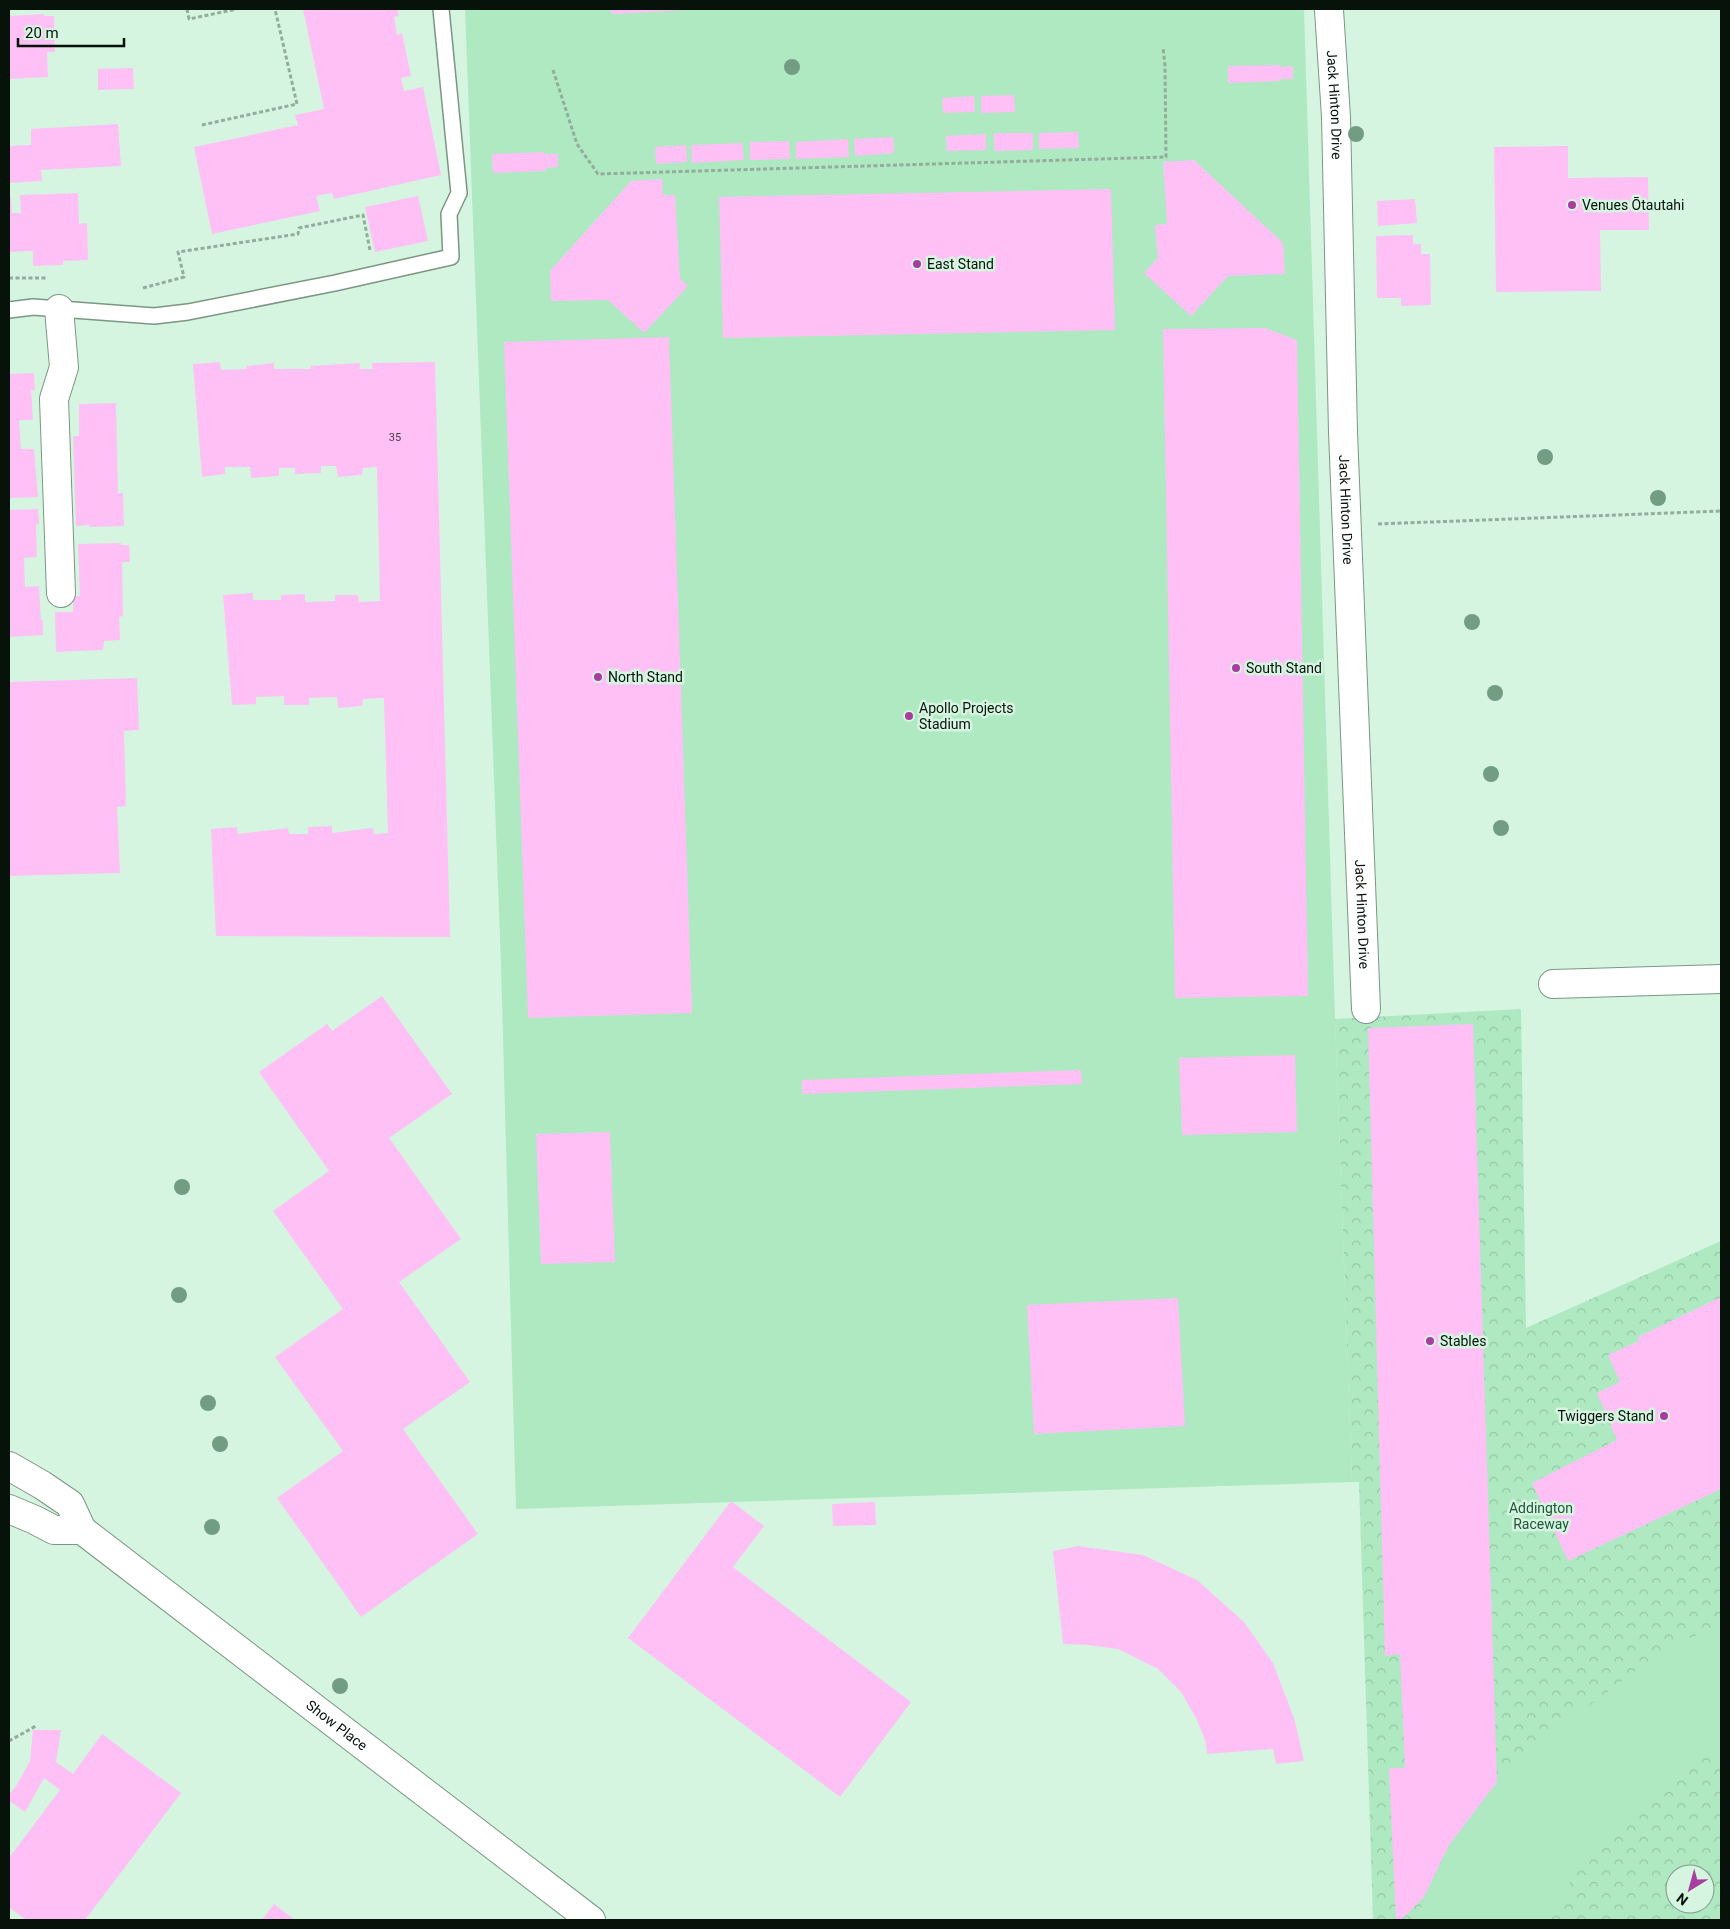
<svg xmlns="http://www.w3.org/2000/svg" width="1730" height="1929" font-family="Roboto,sans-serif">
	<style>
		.forest { fill: url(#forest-crowns); fill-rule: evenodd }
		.pitch { fill: #aee9c2 }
		.building { fill: #fec0f5 }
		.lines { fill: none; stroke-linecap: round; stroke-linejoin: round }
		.service-casing { stroke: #7b9784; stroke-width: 18 }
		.minor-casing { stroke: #7b9784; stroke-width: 30 }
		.path { stroke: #94ac9c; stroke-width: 3; stroke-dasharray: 4 2.5; stroke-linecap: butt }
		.service { stroke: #fff; stroke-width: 15 }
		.minor { stroke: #fff; stroke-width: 28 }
		.tree { fill: #729d83 }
		.poi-dot { fill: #a73d9f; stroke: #d6f5e0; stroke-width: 2 }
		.labels { text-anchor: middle; stroke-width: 5; stroke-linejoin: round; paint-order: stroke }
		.number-label { font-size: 11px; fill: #453e46 }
		.street-label { font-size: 14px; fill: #07120b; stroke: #d6f5e0 }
		.poi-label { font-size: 14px; fill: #07120b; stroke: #d6f5e0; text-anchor: start }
		.park-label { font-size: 14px; fill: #205537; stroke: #d6f5e0 }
	</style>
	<defs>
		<pattern id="forest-crowns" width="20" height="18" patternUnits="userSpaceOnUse" patternTransform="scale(1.25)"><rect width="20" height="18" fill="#aee9c2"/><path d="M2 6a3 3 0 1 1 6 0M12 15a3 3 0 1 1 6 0" fill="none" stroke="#94c7a5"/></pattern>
	</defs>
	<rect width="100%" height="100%" fill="#d6f5e0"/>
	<path class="forest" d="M1521,1009L1526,1328L1721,1241V1920H1373L1359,1482H1352L1335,1019ZM1675,1874H1705V1904H1675Z"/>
	<g class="pitch">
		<path d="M465,9H1304L1335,1019L1352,1482L516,1509L501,965Z"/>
		<path d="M1721,1623V1748L1673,1777L1611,1834L1574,1877L1546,1920H1415L1449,1845L1497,1782L1559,1728L1658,1654Z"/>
	</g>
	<g class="building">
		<path d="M303,9H397L399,16L394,17L397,35L402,33L411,76L401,78L404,91L423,87L441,175L334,199L332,193L316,196L320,211L212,234L194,147L298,125L295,115L324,109Z"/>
		<path d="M611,9H688V10L612,14Z"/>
		<path d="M44,14V16H54L55,52H47L48,77L9,79V16Z"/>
		<path d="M1280,65V67L1293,66V79H1279L1280,81L1228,83V66Z"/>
		<path d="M133,68L134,89L98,90V69Z"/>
		<path d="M1014,95L1015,112L981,113V96Z"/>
		<path d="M974,96L975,112L943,113L942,98Z"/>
		<path d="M118,124L121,166L41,170L42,181L9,183V146L31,145V129Z"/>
		<path d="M1078,132L1079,148L1039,149V133Z"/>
		<path d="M994,133H1033V150L994,151Z"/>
		<path d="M986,134V150L947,151L946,136Z"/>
		<path d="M893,137L894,153L855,156L854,139Z"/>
		<path d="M848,139L849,157L796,159V142Z"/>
		<path d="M789,141L790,159L750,160V142Z"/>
		<path d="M742,143L744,160L692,163L691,145Z"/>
		<path d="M686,145L687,162L656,164L655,147Z"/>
		<path d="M1568,146V178L1648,177L1649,230H1600L1601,291L1496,292L1494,147Z"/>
		<path d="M544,152V154H558V167L545,168V171L493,173L492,154Z"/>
		<path d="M1194,160L1283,243L1285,274L1228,276L1191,316L1144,273L1158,258L1155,225L1167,224L1163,162Z"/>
		<path d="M662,179L663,195H675L680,279L688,286L644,333L608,300L551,301L550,271L631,181Z"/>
		<path d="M1111,189L1115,330L723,338L719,197Z"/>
		<path d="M78,193L79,224L87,223L88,260L63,261V265L33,266V251L9,252V197H11L12,213H21L20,195Z"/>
		<path d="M418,196L428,241L375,252L365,207Z"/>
		<path d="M1415,199L1417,223L1378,226L1377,201Z"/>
		<path d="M1413,235V244H1421V254H1430L1431,305L1401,306V298H1377L1376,236Z"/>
		<path d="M1265,328L1297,340L1308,996L1175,998L1163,329Z"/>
		<path d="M669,337L692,1013L528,1018L504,342Z"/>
		<path d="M220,362L221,370L247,369L246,366L274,363V369H311L310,366L360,363V369H372V363L435,362L450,937L216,936L211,829L237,827L238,834L288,828L289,834H308V827L332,826V833L373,828L374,834L388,833L384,698L363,699L362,706L338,708L337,697L309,698V705H284V696L256,697V704L232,705L223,595L253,593V600H281V595L305,594V602L335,601V595H358L359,602L380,601L377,467L363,468L362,475L338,477L336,466H321V473L295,474V468H279V476L251,478L250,467H225V474L202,477L193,364Z"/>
		<path d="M34,373L35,390H31L33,420H19L21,449H34L38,497L9,498V374Z"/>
		<path d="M116,403L118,493H123L124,526L89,527V525L76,526L73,436H79V404Z"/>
		<path d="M38,509L39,524H36L37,557L24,558L25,587L39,586L41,620H43V635L9,637V510Z"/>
		<path d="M121,543V545H129L130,562H122L123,616L119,617L120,640L104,641L103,650L56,652L55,612H73V596H80L78,544Z"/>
		<path d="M137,678L139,730L124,731L126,806L117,807L120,873L9,876V682Z"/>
		<path d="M382,996L452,1094L389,1138L461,1239L399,1282L470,1382L403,1429L478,1534L361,1617L277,1498L343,1451L275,1357L343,1309L273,1211L329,1171L259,1072L327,1024L332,1031Z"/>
		<path d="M1473,1024L1497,1782L1449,1845L1424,1897L1401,1920H1396L1389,1768H1405L1400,1654L1385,1656L1368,1028Z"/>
		<path d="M1295,1055L1297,1132L1182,1135L1179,1058Z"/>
		<path d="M1081,1070L1082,1084L802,1094V1080Z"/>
		<path d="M610,1132L615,1262L541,1264L536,1134Z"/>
		<path d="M1721,1297V1489L1568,1561L1532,1483L1617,1440L1597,1393L1620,1382L1608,1355L1639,1341L1638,1337Z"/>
		<path d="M1178,1298L1185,1426L1034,1434L1027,1305Z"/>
		<path d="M731,1501L764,1526L733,1567L911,1702L840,1797L628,1638Z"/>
		<path d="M875,1502L876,1525L833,1526L832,1504Z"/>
		<path d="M1078,1546L1143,1555L1197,1580L1244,1622L1273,1663L1295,1721L1304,1761L1276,1764L1273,1749L1207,1754L1206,1743L1197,1720L1181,1692L1158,1669L1118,1649L1088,1645L1063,1644L1053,1551Z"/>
		<path d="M33,1730H61L56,1762L73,1774L102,1734L181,1793L85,1920H26L9,1907V1858L60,1790L44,1778L25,1812L9,1801V1795L16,1786L30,1761Z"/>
		<path d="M274,1904L295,1920H262Z"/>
	</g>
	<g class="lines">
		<defs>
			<path id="service" d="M9,310L33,307L154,316L188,312L335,283L451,257L449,214L459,193L441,9"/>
			<g id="minor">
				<path id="s1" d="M1329,10L1336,117L1343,432L1366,1009"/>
				<path d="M59,309L64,367L54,399L61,593"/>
				<path d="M1553,984L1721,979"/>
				<path d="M9,1466L42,1485L70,1504L82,1530H54L35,1520L9,1509"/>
				<path id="s2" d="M82,1530L591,1920"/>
			</g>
		</defs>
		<use href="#service" class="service-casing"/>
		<use href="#minor" class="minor-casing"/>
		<g class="path">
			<path d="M187,9L189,19L237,9"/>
			<path d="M553,70L577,144L598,174L1166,157L1165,66L1163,47"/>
			<path d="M202,125L297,104L275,9"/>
			<path d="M9,278H46"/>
			<path d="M143,288L184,277L178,252L298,234L299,228L363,215L370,250"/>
			<path d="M1378,524L1721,511"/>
			<path d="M9,1741L36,1726"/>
		</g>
		<use href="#service" class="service"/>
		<use href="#minor" class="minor"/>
	</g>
	<g class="tree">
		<circle cx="792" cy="67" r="8"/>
		<circle cx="1356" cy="134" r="8"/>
		<circle cx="1545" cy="457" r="8"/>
		<circle cx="1658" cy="498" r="8"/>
		<circle cx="1472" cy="622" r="8"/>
		<circle cx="1495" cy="693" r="8"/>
		<circle cx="1491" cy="774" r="8"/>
		<circle cx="1501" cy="828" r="8"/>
		<circle cx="182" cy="1187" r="8"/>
		<circle cx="179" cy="1295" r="8"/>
		<circle cx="208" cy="1403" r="8"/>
		<circle cx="220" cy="1444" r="8"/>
		<circle cx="212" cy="1527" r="8"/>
		<circle cx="340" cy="1686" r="8"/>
	</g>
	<g class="poi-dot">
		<circle cx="1572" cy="205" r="5"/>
		<circle cx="917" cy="264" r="5"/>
		<circle cx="1236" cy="668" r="5"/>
		<circle cx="598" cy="677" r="5"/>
		<circle cx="909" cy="716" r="5"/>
		<circle cx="1430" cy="1341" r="5"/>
		<circle cx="1664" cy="1416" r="5"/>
	</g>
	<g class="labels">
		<g class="number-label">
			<text x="395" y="441">35</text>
		</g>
		<g class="street-label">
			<text dy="5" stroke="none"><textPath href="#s1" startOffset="95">Jack Hinton Drive</textPath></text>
			<text dy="5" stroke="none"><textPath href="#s1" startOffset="500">Jack Hinton Drive</textPath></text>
			<text dy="5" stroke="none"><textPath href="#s1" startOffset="905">Jack Hinton Drive</textPath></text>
			<text dy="5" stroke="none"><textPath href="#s2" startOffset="321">Show Place</textPath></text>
		</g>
		<g class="poi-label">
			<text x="1582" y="210">Venues Ōtautahi</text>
			<text x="927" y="269">East Stand</text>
			<text x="1246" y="673">South Stand</text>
			<text x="608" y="682">North Stand</text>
			<text x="919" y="713">Apollo Projects<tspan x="919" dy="16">Stadium</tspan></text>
			<text x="1440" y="1346">Stables</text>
			<text x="1654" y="1421" text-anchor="end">Twiggers Stand</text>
		</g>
		<g class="park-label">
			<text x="1541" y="1513">Addington<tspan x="1541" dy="16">Raceway</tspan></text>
		</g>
	</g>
	<rect width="1730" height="1929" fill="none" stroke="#07120b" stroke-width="20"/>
	<g transform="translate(1690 1889) rotate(217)"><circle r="24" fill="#d6f5e0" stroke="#839a8b"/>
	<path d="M0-4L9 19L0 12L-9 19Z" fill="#a73d9f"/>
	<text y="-8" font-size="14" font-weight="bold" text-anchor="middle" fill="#07120b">N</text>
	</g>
	<path d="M18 38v8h106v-8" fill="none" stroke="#07120b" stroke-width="2.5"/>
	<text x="25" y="38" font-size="15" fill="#07120b" stroke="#d6f5e0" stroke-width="4" paint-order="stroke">20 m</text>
</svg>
